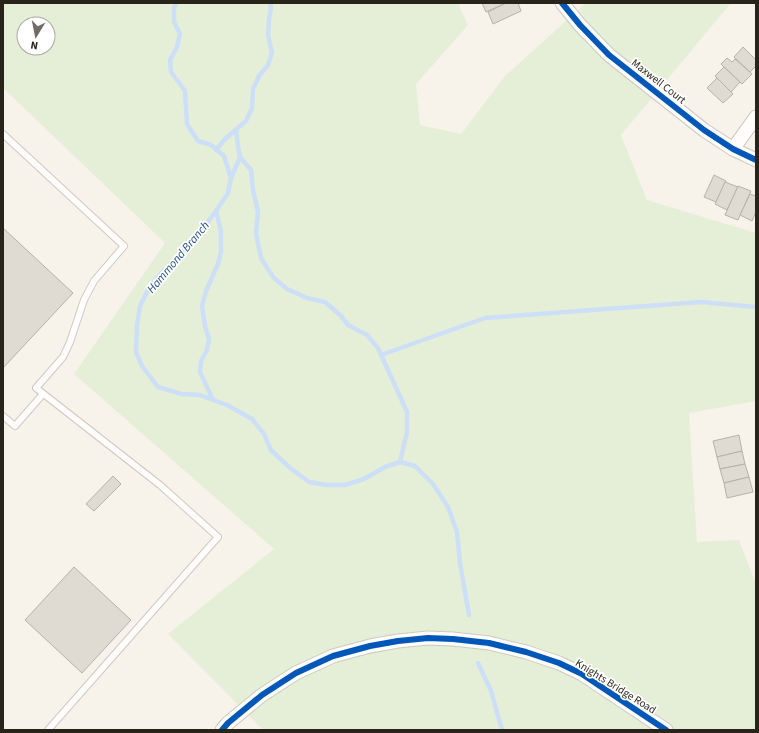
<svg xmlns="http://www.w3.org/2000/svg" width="759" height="733" font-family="'Source Sans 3',sans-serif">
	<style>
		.green { fill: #e5efd7; fill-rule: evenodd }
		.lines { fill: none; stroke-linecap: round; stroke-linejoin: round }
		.stream { stroke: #ccdff6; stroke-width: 4.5 }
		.building { fill: #dfdbd2; stroke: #b6b1a9 }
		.service-casing { stroke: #cec9c1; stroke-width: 8 }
		.minor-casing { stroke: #cec9c1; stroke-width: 15 }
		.service { stroke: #fefdfc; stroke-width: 6 }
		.minor { stroke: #fefdfc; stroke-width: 13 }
		.cycleway-casing { stroke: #fff; stroke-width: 8 }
		.cycleway { stroke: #0057b8; stroke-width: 6 }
		.labels { text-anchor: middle; stroke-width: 3.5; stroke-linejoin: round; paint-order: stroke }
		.street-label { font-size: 11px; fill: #29241a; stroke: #fff }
		.water-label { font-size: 12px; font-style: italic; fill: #235089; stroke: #fff }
	</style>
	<rect width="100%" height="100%" fill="#f7f3ea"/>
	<path class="green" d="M3,3H458L468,25L416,84L420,125L461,134L505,76L586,3H731L621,135L647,200L756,233V401L689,413L697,542L739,540L756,584V730H263L168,634L274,549L74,374L165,243L3,88ZM24,24H48V48H24Z"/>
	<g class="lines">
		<g class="stream">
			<path d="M176,3L174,8V22L180,34L177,47L170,60L171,72L185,91L187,124L198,141L211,145L224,156L231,178L228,193L216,211L196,238L179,259L163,271L149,288L140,306L137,325L136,352L142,366L158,387L182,394L200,395L227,405L252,419L264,434L271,450L289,467L309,482L327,485H345L364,479L385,467L400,462L415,466L433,484L448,507L457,532L460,563L469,615"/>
			<path d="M236,131L238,146L240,157L251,170L253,190L258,212L256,234L261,258L273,277L287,289L307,298L325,302L341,316L348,325L367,335L378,348L407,412V432L400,462"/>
			<path d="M216,150L225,139L246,121L252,108L253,89L259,76L268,65L272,53L268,35L269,19L271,8L270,3"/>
			<path d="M231,178L240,157"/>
			<path d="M381,355L485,318L701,302L756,307"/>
			<path d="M213,400L200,372L201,361L207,350L209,339L205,326L202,306L206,291L218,264L221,251V231L216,211"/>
			<path d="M478,663L491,691L502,730"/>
		</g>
	</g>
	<g class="building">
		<path d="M482,3H506L486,12Z"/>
		<path d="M506,3H518L521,11L493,24L488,12Z"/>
		<path d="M743,47L756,60V66L750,72L734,57Z"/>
		<path d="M727,58L732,62L735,59L752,74L742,84L721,64Z"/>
		<path d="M724,67L740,82L731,92L715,76Z"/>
		<path d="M717,78L733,94L723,103L707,88Z"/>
		<path d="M714,175L726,181L716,202L704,197Z"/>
		<path d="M725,182L738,187L727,210L715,204Z"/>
		<path d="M738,186L751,191L738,220L725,215Z"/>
		<path d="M750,194L756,196V212L752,221L740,215Z"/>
		<path d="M3,228L73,293L3,368Z"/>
		<path d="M739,435L742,451L717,457L713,441Z"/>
		<path d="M742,451L745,464L720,469L717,457Z"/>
		<path d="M745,464L749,477L724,483L720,469Z"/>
		<path d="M113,476L121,484L94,511L86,504Z"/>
		<path d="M749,477L753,492L727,498L724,483Z"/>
		<path d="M74,567L131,620L82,673L25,620Z"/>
	</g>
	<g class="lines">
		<defs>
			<g id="service">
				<path d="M3,134L124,246L94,281L84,300L70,342L63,357L36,388L160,485L218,537L48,730"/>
				<path d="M3,416L15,426L43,394"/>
			</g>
			<g id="minor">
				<path d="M562,3L580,25L609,55L704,130L733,149L756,160"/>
				<path d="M733,149L756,117"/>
				<path d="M222,730L228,723L262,695L296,673L333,656L370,646L398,641L428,638L453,639L489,643L526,652L559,663L582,674L666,730"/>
			</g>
		</defs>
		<use href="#service" class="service-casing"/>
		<use href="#minor" class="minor-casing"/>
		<use href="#service" class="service"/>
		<use href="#minor" class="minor"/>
		<defs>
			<g id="cycleway">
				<path d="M562,3L580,25L609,55L704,130L733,149L756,160"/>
				<path d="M222,730L228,723L262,695L296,673L333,656L370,646L398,641L428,638L453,639L489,643L526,652L559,663L582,674L666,730"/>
			</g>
		</defs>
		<use href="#cycleway" class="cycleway-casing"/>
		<use href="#cycleway" class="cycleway"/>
	</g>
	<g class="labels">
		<g class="street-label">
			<text transform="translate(659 81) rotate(38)" y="4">Maxwell Court</text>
			<text transform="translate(616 686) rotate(32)" y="4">Knights Bridge Road</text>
		</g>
		<g class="water-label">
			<text transform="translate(178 257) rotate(-50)" y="4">Hammond Branch</text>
		</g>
	</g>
	<rect width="759" height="733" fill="none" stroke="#29241a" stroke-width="8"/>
	<g transform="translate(36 36) rotate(190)"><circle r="19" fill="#ffffff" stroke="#a9a7a3"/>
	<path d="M0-3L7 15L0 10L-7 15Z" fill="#716c63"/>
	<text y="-6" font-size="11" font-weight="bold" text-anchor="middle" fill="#29241a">N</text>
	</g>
</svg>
